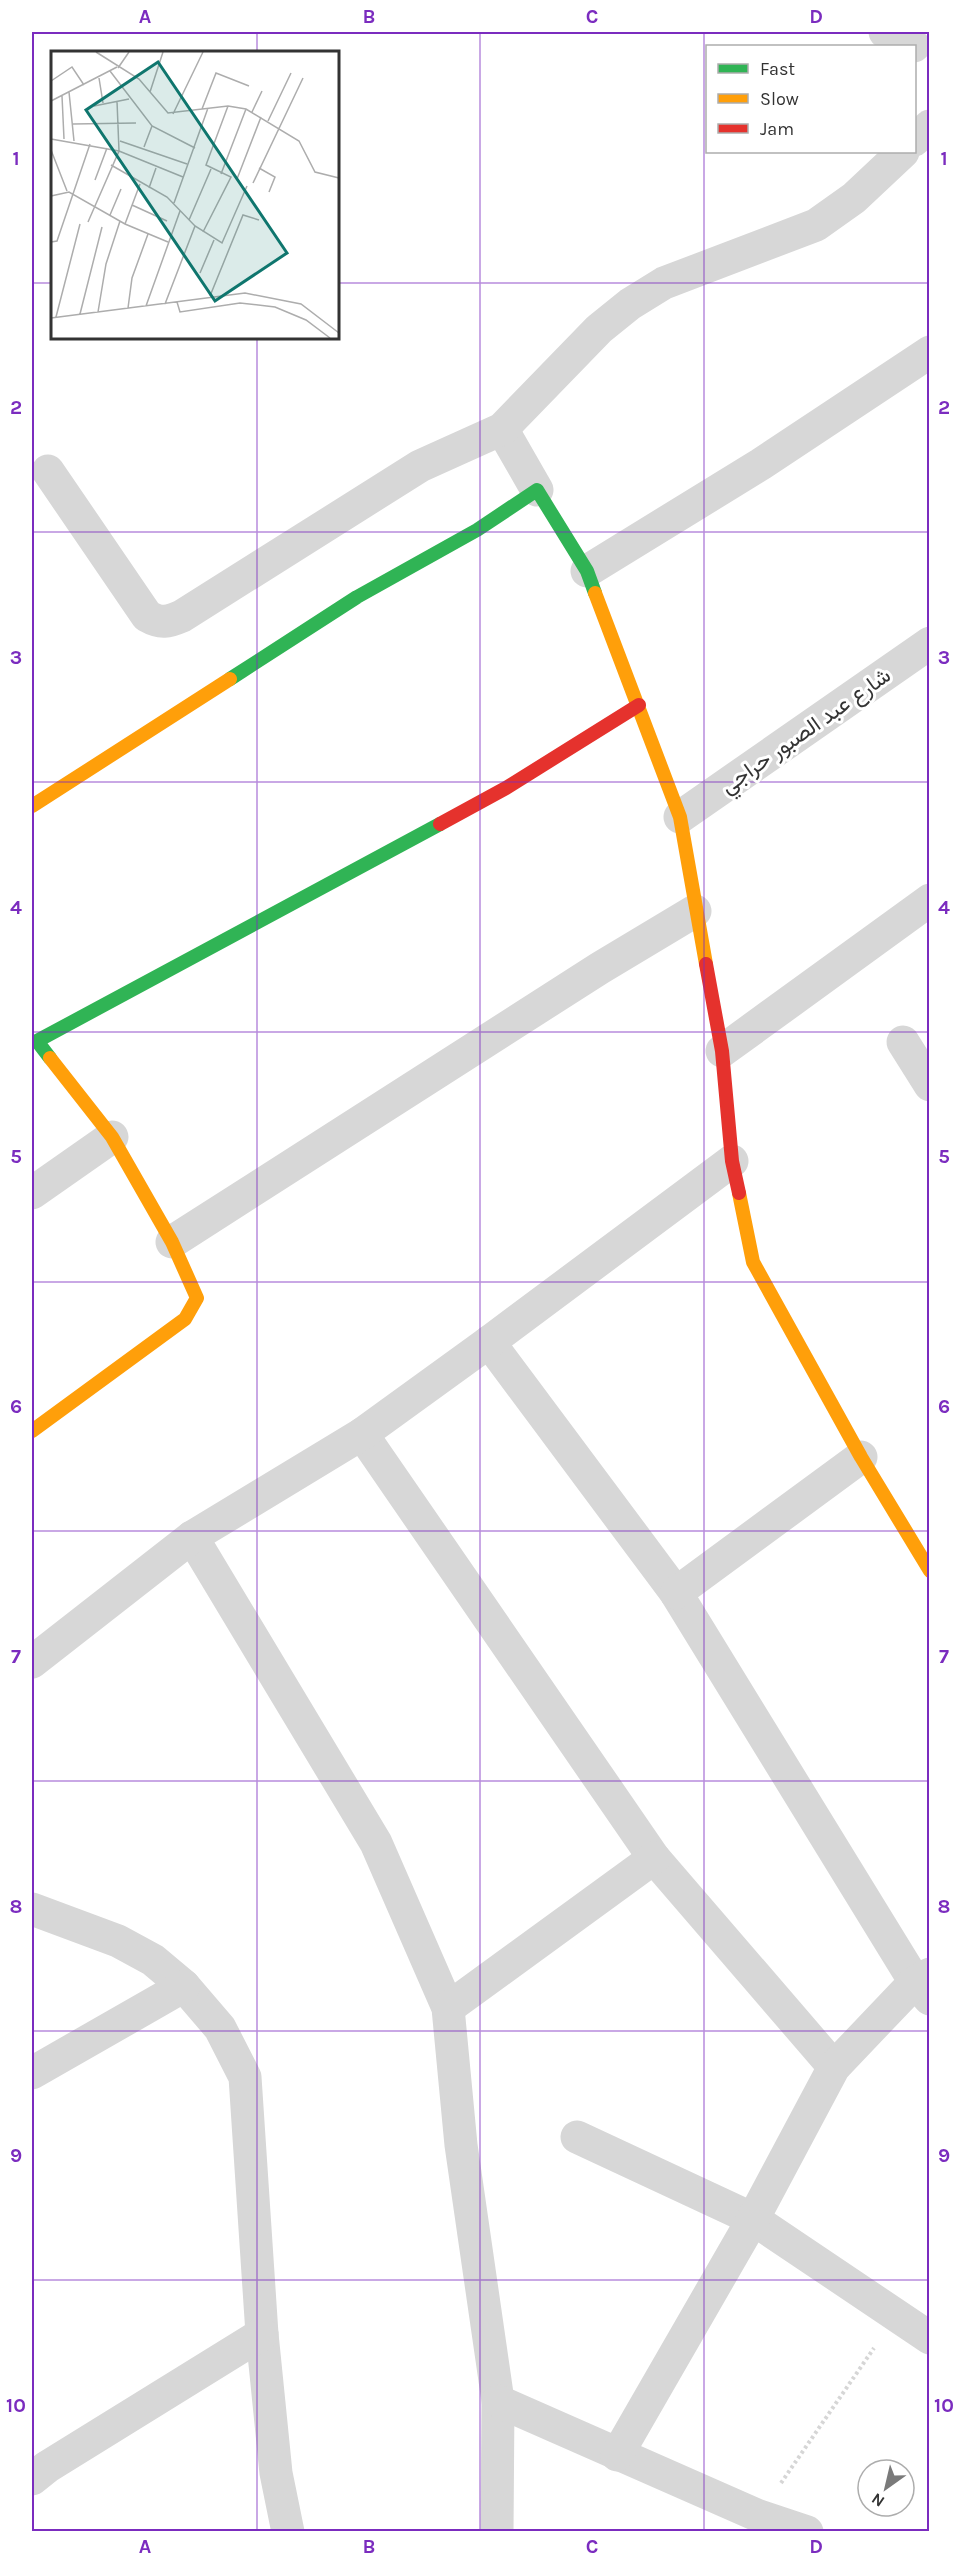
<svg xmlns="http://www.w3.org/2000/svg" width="961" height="2563" font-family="Karla,Vazirmatn,sans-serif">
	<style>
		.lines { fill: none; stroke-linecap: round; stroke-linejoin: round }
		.path { stroke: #d6d6d6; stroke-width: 4; stroke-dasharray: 3 3; stroke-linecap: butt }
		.street { stroke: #d7d7d7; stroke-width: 33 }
		.fast { stroke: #30b455; stroke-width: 14 }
		.slow { stroke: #ff9f0a; stroke-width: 14 }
		.jam { stroke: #e5322d; stroke-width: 14 }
		.grid { fill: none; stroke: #7b2cbf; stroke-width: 1.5; stroke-opacity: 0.55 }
		.labels { text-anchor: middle; stroke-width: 6; stroke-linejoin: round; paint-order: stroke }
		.street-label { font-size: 22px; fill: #333; stroke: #fff }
		.inset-road { fill: none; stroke: #adadad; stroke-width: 1.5 }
		.view { fill: #0f766e; fill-opacity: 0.15; stroke: #0f766e; stroke-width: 3 }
		.inset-edge { fill: none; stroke: #333; stroke-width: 3 }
		.neatline { fill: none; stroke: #7b2cbf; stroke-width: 2 }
		.grid-label { font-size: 20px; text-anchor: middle; font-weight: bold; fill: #7b2cbf }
	</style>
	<rect width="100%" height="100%" fill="#fff"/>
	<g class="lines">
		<path class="path" d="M781,2483L874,2348"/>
		<g class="street">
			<path d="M885,32L914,46"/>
			<path d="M914,140L930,126"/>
			<path d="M502,429L537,490"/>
			<path d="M48,471L147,616C161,624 168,622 182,616L420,466L502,429L599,329L630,304L664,283L816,225L854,198L903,152"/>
			<path d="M587,571L761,464L930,352"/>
			<path d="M680,817L930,643"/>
			<path d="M903,1042L930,1085"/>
			<path d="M722,1051L930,900"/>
			<path d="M32,1193L112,1137"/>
			<path d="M172,1242L600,968L695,911"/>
			<path d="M489,1342L676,1593L915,1982L930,1999"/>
			<path d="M362,1434L654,1858L834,2067"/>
			<path d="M192,1537L376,1843L448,2008L461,2145L498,2401L497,2532"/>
			<path d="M676,1593L861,1457"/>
			<path d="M32,1662L192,1537L362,1434L489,1342L732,1161"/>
			<path d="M32,1909L118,1941L153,1960L184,1986L220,2028L245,2077L262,2334L276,2473L288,2532"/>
			<path d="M448,2008L654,1858"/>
			<path d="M32,2073L184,1986"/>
			<path d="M577,2137L753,2219L930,2338"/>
			<path d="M498,2401L759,2516L807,2532"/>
			<path d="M617,2455L753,2219L834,2067L915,1982L930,1974"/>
			<path d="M32,2479L47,2467L262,2334"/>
		</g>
		<g class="fast">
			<path d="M230,679L357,597L477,530L537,490L587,571L595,593"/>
			<path d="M50,1058L37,1041L440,824"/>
		</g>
		<g class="slow">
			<path d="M595,593L680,817L706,964"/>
			<path d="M32,806L230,679"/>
			<path d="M739,1193L753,1262L861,1457L930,1571"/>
			<path d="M32,1431L185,1319L197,1298L172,1242L112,1137L50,1058"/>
		</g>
		<g class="jam">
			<path d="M440,824L506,788L639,705"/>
			<path d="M706,964L722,1051L732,1161L739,1193"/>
		</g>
	</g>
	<path class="grid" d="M257,32V52M480,32V2532M704,32V2532M32,283H52M338,283H930M257,338V2532M32,532H930M32,782H930M32,1032H930M32,1282H930M32,1531H930M32,1781H930M32,2031H930M32,2280H930"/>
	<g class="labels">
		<g class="street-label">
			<text transform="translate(805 730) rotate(-35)" y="8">شارع عبد الصبور حراجي</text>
		</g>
	</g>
	<g transform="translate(51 51)">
		<rect width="288" height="288" fill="#fff"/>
		<path class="inset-road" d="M45,1L88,28L117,62L177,55L195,58L248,90L264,121L288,127M67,17L78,1M59,20L101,75L144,97M48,27L52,52M0,30L21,16L33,34M18,41L23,90M99,41L112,1M11,45L13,88M0,50L66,16M43,55L78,48M151,58L165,22L198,35M201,61L211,40M122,63L152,1M217,70L240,22M22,73L85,72M0,88L68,100L132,126M69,90L136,113M93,96L101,75M0,99L16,140M60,114L116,146L144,175L171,192L196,135M208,117L224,126L218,141M170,123L195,58M186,128L210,66M44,129L56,97M202,132L252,27M98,137L105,117M0,145L18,141L74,173L117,191M123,152L157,57M81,154L116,170M59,164L70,138M138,169L160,118M37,171L68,100L66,50M74,173L89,133M152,181L180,126L155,114L177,55M0,191L6,190L39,93M149,222L163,189M159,245L192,164L208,169M126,251L129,261L189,252L224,256L255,269L279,287M114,253L144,175M95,255L129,160M77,257L81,227L97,183M47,261L55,213L69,170M29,263L51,176M5,266L29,173M0,267L194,242L250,253L288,282"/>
		<path class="view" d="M107,11L236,202L164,250L35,59Z"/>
		<rect width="288" height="288" class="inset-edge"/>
	</g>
	<rect width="961" height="2563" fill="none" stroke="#ffffff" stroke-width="66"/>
	<rect x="706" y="45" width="210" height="108" fill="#ffffff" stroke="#adadad" stroke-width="1.5"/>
	<rect x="718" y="64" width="30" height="9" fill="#30b455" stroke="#adadad" stroke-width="1.5"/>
	<text x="760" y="75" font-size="18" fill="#333333">Fast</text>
	<rect x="718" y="94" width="30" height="9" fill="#ff9f0a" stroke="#adadad" stroke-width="1.5"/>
	<text x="760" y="105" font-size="18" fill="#333333">Slow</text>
	<rect x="718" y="124" width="30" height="9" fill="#e5322d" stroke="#adadad" stroke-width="1.5"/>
	<text x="760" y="135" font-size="18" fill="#333333">Jam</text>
	<g transform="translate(886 2488) rotate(214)"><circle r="28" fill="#ffffff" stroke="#adadad" stroke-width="1.5"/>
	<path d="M0-4.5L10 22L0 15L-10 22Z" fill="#7a7a7a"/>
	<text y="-9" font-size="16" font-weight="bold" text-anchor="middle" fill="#333333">N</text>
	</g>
	<rect x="33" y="33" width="895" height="2497" class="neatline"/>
	<g class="grid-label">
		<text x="145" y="23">A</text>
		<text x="369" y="23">B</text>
		<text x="592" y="23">C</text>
		<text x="816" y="23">D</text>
		<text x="16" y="165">1</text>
		<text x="944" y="165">1</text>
		<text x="16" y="414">2</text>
		<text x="944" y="414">2</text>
		<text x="16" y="664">3</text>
		<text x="944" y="664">3</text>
		<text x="16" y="914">4</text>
		<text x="944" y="914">4</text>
		<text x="16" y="1163">5</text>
		<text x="944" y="1163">5</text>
		<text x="16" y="1413">6</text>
		<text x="944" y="1413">6</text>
		<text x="16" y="1663">7</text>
		<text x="944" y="1663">7</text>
		<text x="16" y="1913">8</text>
		<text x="944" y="1913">8</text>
		<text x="16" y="2162">9</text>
		<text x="944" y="2162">9</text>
		<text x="16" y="2412">10</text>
		<text x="944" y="2412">10</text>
		<text x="145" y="2553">A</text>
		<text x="369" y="2553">B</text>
		<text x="592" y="2553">C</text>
		<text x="816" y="2553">D</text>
	</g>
</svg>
